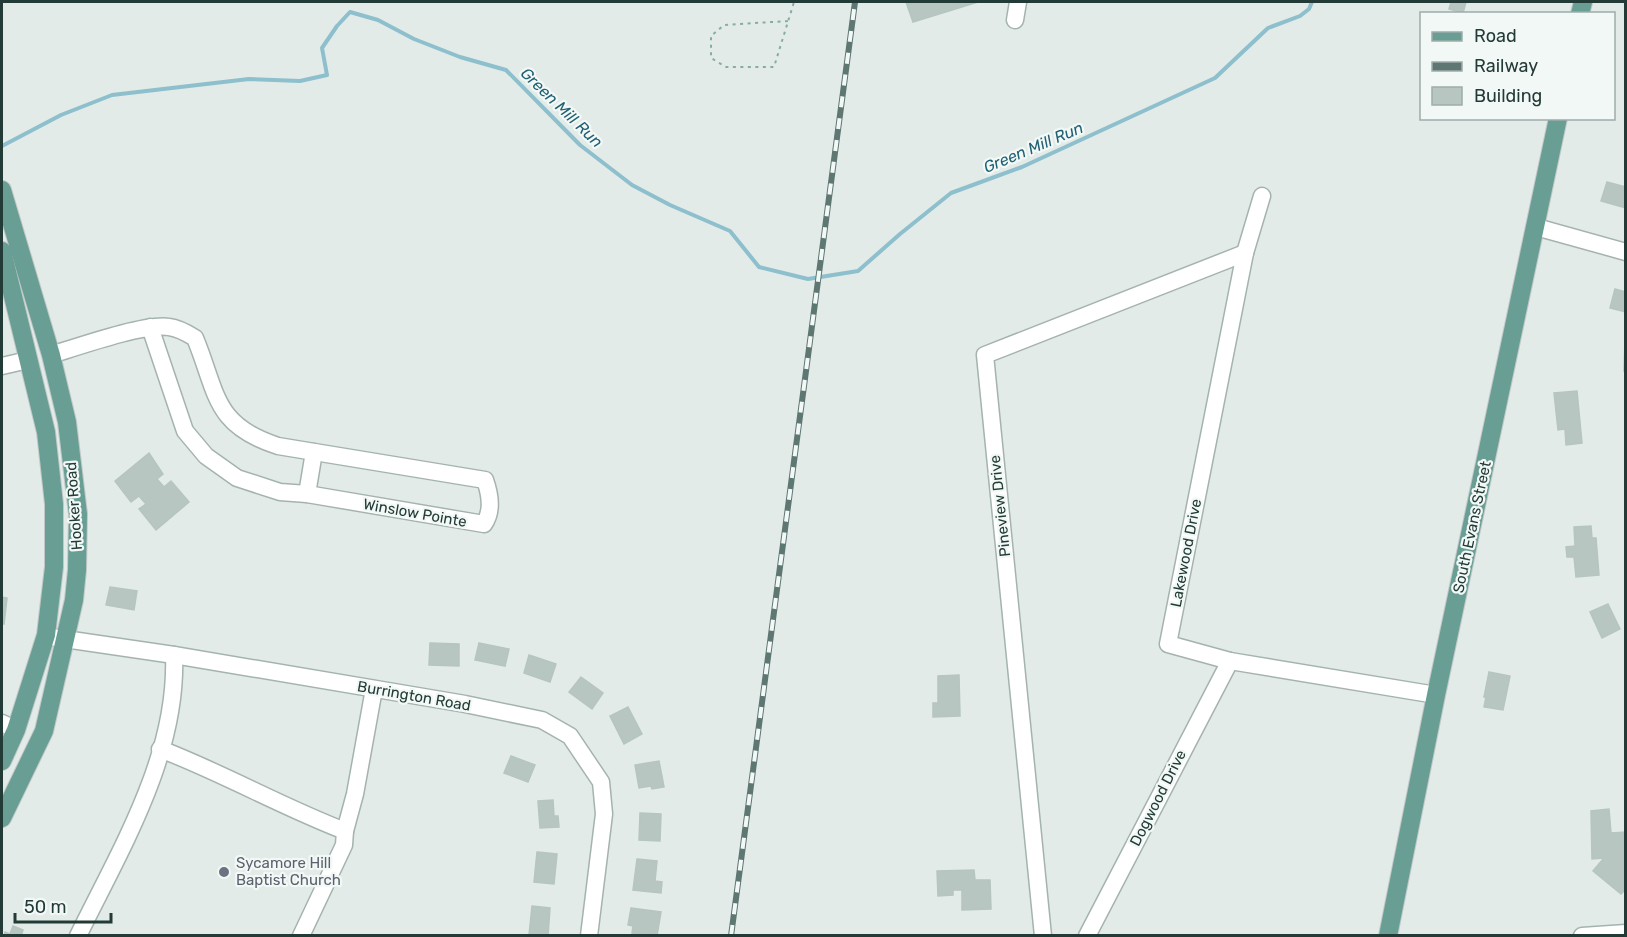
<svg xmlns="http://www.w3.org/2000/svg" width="1627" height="937" font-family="Rubik,sans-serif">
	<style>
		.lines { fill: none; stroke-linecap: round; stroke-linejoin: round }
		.stream { stroke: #8dbfcd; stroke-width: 4 }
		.building { fill: #b8c6c1; stroke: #b5c5bf; stroke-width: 1.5 }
		.minor-casing { stroke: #a5b3af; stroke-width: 19 }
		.major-casing { stroke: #c1c8c7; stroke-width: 20 }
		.path { stroke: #84ada3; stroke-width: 2; stroke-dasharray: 3 4.5; stroke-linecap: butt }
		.minor { stroke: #fff; stroke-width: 16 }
		.major { stroke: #699e95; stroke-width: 18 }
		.rail-casing { stroke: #5e7772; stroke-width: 6 }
		.rail { stroke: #f2f8f6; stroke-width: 4; stroke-dasharray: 11; stroke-linecap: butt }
		.worship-dot { fill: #6b7280; stroke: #f2f8f6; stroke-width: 2 }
		.labels { text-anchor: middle; stroke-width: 4.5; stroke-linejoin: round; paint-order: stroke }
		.street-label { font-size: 15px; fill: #233b37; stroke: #f2f8f6 }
		.worship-label { font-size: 15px; fill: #5b616d; stroke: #f2f8f6; text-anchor: start }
		.water-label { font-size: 16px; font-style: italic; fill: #216074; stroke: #f2f8f6 }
	</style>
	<rect width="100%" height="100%" fill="#e2ebe8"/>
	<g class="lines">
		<path class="stream" d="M2,146L61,115L112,95L249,79L300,81L327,75L322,48L337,26L350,12L378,20L414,39L460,57L506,70L580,145L632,185L670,205L730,231L759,267L808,279L858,271L900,234L951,193L1022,167L1215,78L1268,28L1300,16L1309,9L1312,2"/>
	</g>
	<g class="building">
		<path d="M906,2H978L913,22Z"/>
		<path d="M1451,2H1466L1463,13L1449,9Z"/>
		<path d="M1607,182L1626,187V208L1601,201Z"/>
		<path d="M1615,289L1626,292V312L1610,308Z"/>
		<path d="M1625,341H1626V371H1624Z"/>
		<path d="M1577,391L1582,443L1566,445L1565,429L1558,430L1554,393Z"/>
		<path d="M149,453L163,474L157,479L164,487L171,481L189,502L156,530L139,509L146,504L139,496L131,502L115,481Z"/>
		<path d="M1591,526L1592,538H1596L1599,575L1576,577L1574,557H1567L1566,547L1575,546L1574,527Z"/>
		<path d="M110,587L137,591L134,610L106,605Z"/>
		<path d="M2,597L7,598L4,624H2Z"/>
		<path d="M1608,604L1620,629L1602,638L1590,612Z"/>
		<path d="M430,643L459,644V666L429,665Z"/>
		<path d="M479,643L509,649L505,666L475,660Z"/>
		<path d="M529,655L556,664L550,682L524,673Z"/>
		<path d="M1489,672L1510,676L1503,710L1484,707L1486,697H1484Z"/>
		<path d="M959,675L960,716L933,717V703H938V676Z"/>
		<path d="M581,677L603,693L592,709L569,692Z"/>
		<path d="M628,707L642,734L624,744L610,716Z"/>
		<path d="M511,756L535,765L528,782L504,773Z"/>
		<path d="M659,761L664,787L652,789L651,786L639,788L635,765Z"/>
		<path d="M553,800L554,816H558L559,827L540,828L538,801Z"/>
		<path d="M1609,809L1611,833L1626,832V889L1621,894L1593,871L1604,858L1592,859L1591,811Z"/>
		<path d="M640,813L661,814L660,841L639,840Z"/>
		<path d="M537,852L557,854L554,884L534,882Z"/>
		<path d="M637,859L657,861L655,881L662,882L661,893L633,890Z"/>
		<path d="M974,870L975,880H990L991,909L962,910V890H953V895L938,896L937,871Z"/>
		<path d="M532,906L550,908L548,936L529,935Z"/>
		<path d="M631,908L661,912L657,936L632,933L633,926L628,925Z"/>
		<path d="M13,926L23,930L21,936H4L5,932L10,934Z"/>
	</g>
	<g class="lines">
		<defs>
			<g id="minor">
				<path d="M1015,20L1018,2"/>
				<path d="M1262,196L1245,253L1168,644L1230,661L1436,695"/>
				<path d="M1536,227L1626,252"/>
				<path d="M51,355C77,347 145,323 169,327C178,328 187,333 195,338C218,394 213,425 278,446L485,480C490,494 493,511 484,524L307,494L280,492L237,478L206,456L185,431L150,327"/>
				<path d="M2,366L28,360"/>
				<path d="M307,494L314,452"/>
				<path d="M51,637L174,655L465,704L542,720L570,736L601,782L604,814L589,936"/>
				<path d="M2,723L16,730"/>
				<path d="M160,749C223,773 282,807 345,831"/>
				<path d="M78,936C121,848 178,755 174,655"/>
				<path d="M301,936L344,845L345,831L355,794L374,689"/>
				<path d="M1043,936L985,355L1245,253"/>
				<path d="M1087,936L1230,661"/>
				<path d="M1582,936L1626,933"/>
			</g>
			<g id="major">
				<path d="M1580,14L1583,2"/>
				<path d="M2,190L51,355L67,422L78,514L77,570L74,600L44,731L2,818"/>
				<path d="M2,251L46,432L54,504V567L46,635L16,730L2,761"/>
				<path d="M1388,936L1436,695L1558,118"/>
			</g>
		</defs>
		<use href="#minor" class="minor-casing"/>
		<use href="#major" class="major-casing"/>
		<path class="path" d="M788,21L724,25L711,36V58L726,67H774L794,2"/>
		<use href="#minor" class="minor"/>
		<use href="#major" class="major"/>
		<defs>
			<path id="rail" d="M731,936L855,2"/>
		</defs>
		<use href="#rail" class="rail-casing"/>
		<use href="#rail" class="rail"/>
	</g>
	<circle class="worship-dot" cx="224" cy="872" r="6"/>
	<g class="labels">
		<g class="street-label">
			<text transform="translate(74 506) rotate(-94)" y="5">Hooker Road</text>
			<text transform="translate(1000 506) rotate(-96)" y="5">Pineview Drive</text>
			<text transform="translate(415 513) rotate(10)" y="5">Winslow Pointe</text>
			<text transform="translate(1472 527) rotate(-78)" y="5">South Evans Street</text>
			<text transform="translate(1186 553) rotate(-79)" y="5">Lakewood Drive</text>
			<text transform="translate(414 696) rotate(10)" y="5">Burrington Road</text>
			<text transform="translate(1158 798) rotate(-63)" y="5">Dogwood Drive</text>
		</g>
		<g class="worship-label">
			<text x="236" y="868">Sycamore Hill<tspan x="236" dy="17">Baptist Church</tspan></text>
		</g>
		<g class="water-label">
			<text transform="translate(562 107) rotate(44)" y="6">Green Mill Run</text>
			<text transform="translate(1033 147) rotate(-23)" y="6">Green Mill Run</text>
		</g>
	</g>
	<rect width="1627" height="937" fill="none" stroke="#233b37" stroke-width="6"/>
	<rect x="1420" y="12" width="195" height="108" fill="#f2f8f6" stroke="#9facaa" stroke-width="1.5"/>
	<rect x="1432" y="32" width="30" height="9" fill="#699e95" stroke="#9facaa" stroke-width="1.5"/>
	<text x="1474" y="42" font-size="18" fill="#233b37">Road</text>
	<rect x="1432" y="62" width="30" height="9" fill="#5e7772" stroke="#9facaa" stroke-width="1.5"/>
	<text x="1474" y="72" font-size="18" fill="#233b37">Railway</text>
	<rect x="1432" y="87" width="30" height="18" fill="#b8c6c1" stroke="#9facaa" stroke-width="1.5"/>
	<text x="1474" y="102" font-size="18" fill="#233b37">Building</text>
	<path d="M15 913v9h96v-9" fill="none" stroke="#233b37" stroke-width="3"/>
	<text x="24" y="913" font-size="18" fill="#233b37" stroke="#f2f8f6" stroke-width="4.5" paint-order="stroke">50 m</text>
</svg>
